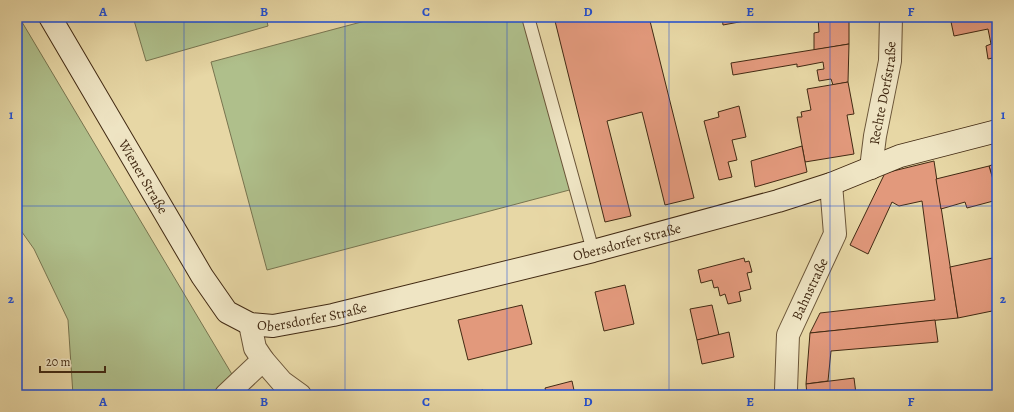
<svg xmlns="http://www.w3.org/2000/svg" width="1014" height="412" font-family="Alegreya,serif">
	<style>
		.green { fill: #afbf8b; stroke: #78744f }
		.building { fill: #e2997c; stroke: #422a13 }
		.lines { fill: none; stroke-linecap: round; stroke-linejoin: round }
		.lane-casing { stroke: #6b5538; stroke-width: 14 }
		.street-casing { stroke: #6b5538; stroke-width: 24 }
		.secondary-casing { stroke: #422a13; stroke-width: 24 }
		.lane { stroke: #efe5c4; stroke-width: 12 }
		.street { stroke: #efe5c4; stroke-width: 22 }
		.secondary { stroke: #efe5c4; stroke-width: 22 }
		.grid { fill: none; stroke: #1d4ed8; stroke-width: 1; stroke-opacity: 0.55 }
		.labels { text-anchor: middle; stroke-width: 3; stroke-linejoin: round; paint-order: stroke }
		.street-label { font-size: 14px; fill: #422a13; stroke: #efe5c4 }
		.neatline { fill: none; stroke: #1d4ed8; stroke-width: 1.5 }
		.grid-label { font-size: 13px; text-anchor: middle; font-weight: bold; fill: #1d4ed8 }
	</style>
	<rect width="100%" height="100%" fill="#e7d7a5"/>
	<filter id="stains"><feTurbulence type="fractalNoise" baseFrequency=".005" numOctaves="4"/><feColorMatrix values="0 0 0 0 .2 0 0 0 0 .09 0 0 0 0 .02 0 0 0 .5 -.17"/></filter>
	<radialGradient id="worn" r=".72"><stop offset=".6" stop-color="#630" stop-opacity="0"/><stop offset="1" stop-color="#630" stop-opacity=".3"/></radialGradient>
	<g class="green">
		<path d="M17,17H19L233,376L212,395H73L68,320L34,249L17,225Z"/>
		<path d="M133,17H266L268,26L146,61Z"/>
		<path d="M380,17H532L577,188L267,270L211,62Z"/>
	</g>
	<g class="building">
		<path d="M554,17H649L694,198L665,205L642,112L607,121L631,216L605,222Z"/>
		<path d="M722,17H749L750,20L723,25Z"/>
		<path d="M818,17H849V44L814,50V33L819,32Z"/>
		<path d="M950,17H997V57L988,59L986,46L991,44L988,29L954,36Z"/>
		<path d="M849,44L848,82L833,85L831,79L819,81L817,70L824,69L823,62L797,67V64L733,75L731,63Z"/>
		<path d="M848,82L854,114L847,115L854,154L805,162L797,117H802L801,112L811,110L807,89Z"/>
		<path d="M739,106L746,137L732,140L737,160L728,162L732,177L719,180L704,121L719,117L718,112Z"/>
		<path d="M802,146L807,172L755,187L751,161Z"/>
		<path d="M934,161L958,318L810,333L820,313L935,300L922,201L899,206L892,202L868,254L850,245L885,173Z"/>
		<path d="M997,163V192L989,166Z"/>
		<path d="M989,166L997,193V200L967,208L965,202L941,209L936,179Z"/>
		<path d="M997,257V310L958,318L950,267Z"/>
		<path d="M744,258L745,262L749,261L752,272L747,273L751,289L739,292L741,301L728,304L725,294L720,296L718,287L714,288L712,280L701,283L698,270Z"/>
		<path d="M625,285L634,324L604,331L595,292Z"/>
		<path d="M522,305L532,344L468,360L458,320Z"/>
		<path d="M712,305L719,335L697,340L690,309Z"/>
		<path d="M935,320L938,342L831,351L828,381L806,384L810,333Z"/>
		<path d="M729,332L734,357L702,364L697,340Z"/>
		<path d="M854,378L856,394L845,395H807L806,384Z"/>
		<path d="M572,381L575,395H547L545,388Z"/>
		<path d="M483,390L485,395H462Z"/>
	</g>
	<g class="lines">
		<defs>
			<path id="lane" d="M528,17L593,251"/>
			<g id="street">
				<path id="s1" d="M871,168L875,136L890,61L891,17"/>
				<path d="M250,324L255,348L263,360L282,382L300,395"/>
				<path d="M226,395L263,360"/>
				<path id="s2" d="M787,395L786,390L788,335L835,234L831,184"/>
			</g>
			<g id="secondary">
				<path id="s3" d="M50,17L202,276L227,312L250,324L273,326L333,315L593,251L778,201L831,184L900,156L997,131"/>
			</g>
		</defs>
		<use href="#lane" class="lane-casing"/>
		<use href="#street" class="street-casing"/>
		<use href="#secondary" class="secondary-casing"/>
		<use href="#lane" class="lane"/>
		<use href="#street" class="street"/>
		<use href="#secondary" class="secondary"/>
	</g>
	<path class="grid" d="M184,17V395M345,17V395M507,17V395M669,17V395M830,17V395M17,206H997"/>
	<g class="labels">
		<g class="street-label">
			<text dy="5" stroke="none"><textPath href="#s1" startOffset="76">Rechte Dorfstraße</textPath></text>
			<text dy="5" stroke="none"><textPath href="#s3" startOffset="185">Wiener Straße</textPath></text>
			<text dy="5" stroke="none"><textPath href="#s3" startOffset="757">Obersdorfer Straße</textPath></text>
			<text dy="5" stroke="none"><textPath href="#s2" startOffset="111">Bahnstraße</textPath></text>
			<text dy="5" stroke="none"><textPath href="#s3" startOffset="433">Obersdorfer Straße</textPath></text>
		</g>
	</g>
	<rect width="1014" height="412" fill="none" stroke="#e7d7a5" stroke-width="44"/>
	<path d="M40 366v6h65v-6" fill="none" stroke="#422a13" stroke-width="2"/>
	<text x="46" y="366" font-size="12" fill="#422a13" stroke="#efe5c4" stroke-width="3" paint-order="stroke">20 m</text>
	<rect x="22" y="22" width="970" height="368" class="neatline"/>
	<g class="grid-label">
		<text x="103" y="16">A</text>
		<text x="264" y="16">B</text>
		<text x="426" y="16">C</text>
		<text x="588" y="16">D</text>
		<text x="750" y="16">E</text>
		<text x="911" y="16">F</text>
		<text x="11" y="119">1</text>
		<text x="1003" y="119">1</text>
		<text x="11" y="303">2</text>
		<text x="1003" y="303">2</text>
		<text x="103" y="406">A</text>
		<text x="264" y="406">B</text>
		<text x="426" y="406">C</text>
		<text x="588" y="406">D</text>
		<text x="750" y="406">E</text>
		<text x="911" y="406">F</text>
	</g>
	<rect width="100%" height="100%" filter="url(#stains)"/>
	<rect width="100%" height="100%" fill="url(#worn)"/>
</svg>
